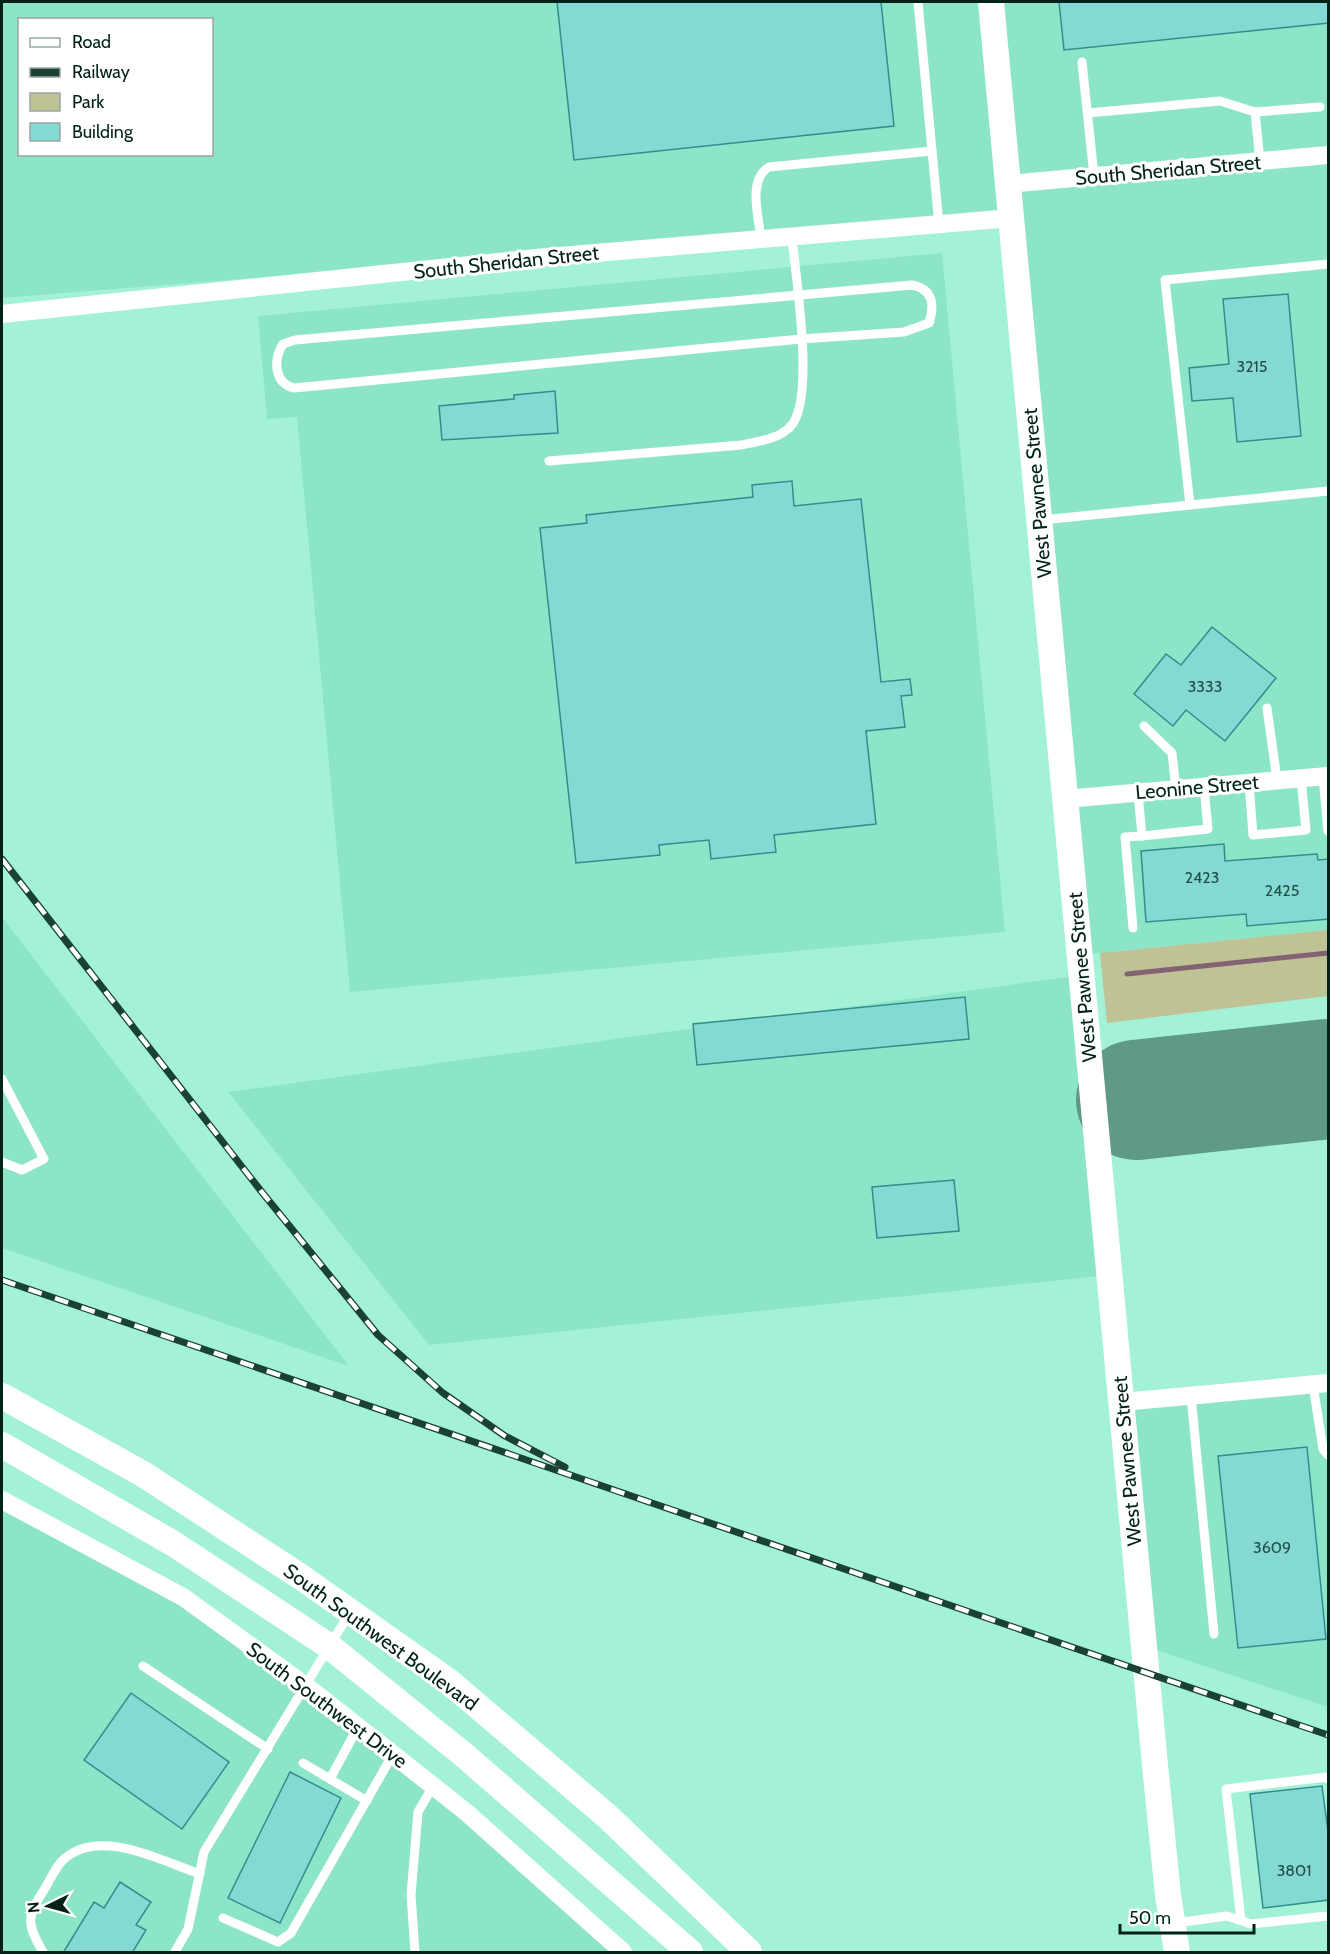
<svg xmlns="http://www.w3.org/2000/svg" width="1330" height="1954" font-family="Cabin,sans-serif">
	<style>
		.built { fill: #8de5c9; fill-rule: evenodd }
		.green { fill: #bfc294 }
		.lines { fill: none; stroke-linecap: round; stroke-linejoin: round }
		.stream { stroke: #826273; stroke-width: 5 }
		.runway { stroke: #5e9a86; stroke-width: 120 }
		.building { fill: #84d9d4; stroke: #318e8a; stroke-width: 1.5 }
		.service { stroke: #fff; stroke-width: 9 }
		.minor { stroke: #fff; stroke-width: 18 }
		.secondary { stroke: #fff; stroke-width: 26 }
		.rail-casing { stroke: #194135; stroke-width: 7 }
		.rail { stroke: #fff; stroke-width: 4.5; stroke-dasharray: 14; stroke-linecap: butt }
		.labels { text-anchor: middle; stroke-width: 6; stroke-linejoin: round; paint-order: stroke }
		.number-label { font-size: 16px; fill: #225048 }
		.street-label { font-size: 20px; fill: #012219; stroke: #fff }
	</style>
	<rect width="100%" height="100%" fill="#a3f2d7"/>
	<g class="built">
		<path d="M2,2H1328V930L1080,955L1011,218L2,298ZM20,20H212V154H20Z"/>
		<path d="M942,253L1005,932L350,992L297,417L267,419L258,316Z"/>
		<path d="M2,917L349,1366L2,1248Z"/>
		<path d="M1082,975L1110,1275L429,1345L228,1092Z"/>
		<path d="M1328,1383V1707L1144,1646L1122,1402Z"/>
		<path d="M2,1500L183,1597L305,1685L621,1952H2Z"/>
	</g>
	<path class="green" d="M1328,930V996L1107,1023L1100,953Z"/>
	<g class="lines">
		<path class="stream" d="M1127,974L1328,953"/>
		<path class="runway" d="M1136,1100L1328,1079"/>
	</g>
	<g class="building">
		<path d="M557,2H881L894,126L574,160Z"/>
		<path d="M1059,2H1329V23L1064,50Z"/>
		<path d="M1288,294L1301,436L1237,442L1233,398L1192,401L1189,368L1229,364L1223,299Z"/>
		<path d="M555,391L558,433L442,440L439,406L514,399V395Z"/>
		<path d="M792,481L794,506L861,499L881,682L910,679L912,695L901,696L905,727L866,731L876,824L774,835L776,852L711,859L709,840L659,845L660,855L576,863L540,528L587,523L586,515L753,497L752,485Z"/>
		<path d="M1212,627L1276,678L1225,741L1186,710L1173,726L1134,694L1166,654L1181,665Z"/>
		<path d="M1224,844L1225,861L1317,854L1318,860L1329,859V919L1247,926L1246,914L1146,922L1141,851Z"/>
		<path d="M965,997L969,1039L697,1065L693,1024Z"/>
		<path d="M954,1180L959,1231L877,1238L872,1187Z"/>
		<path d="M1307,1447L1326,1639L1238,1648L1218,1456Z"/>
		<path d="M131,1693L229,1762L182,1829L84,1760Z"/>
		<path d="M290,1772L341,1798L280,1923L228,1898Z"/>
		<path d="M1322,1786L1329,1839V1900L1263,1908L1250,1794Z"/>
		<path d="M120,1882L151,1902L136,1925L146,1930L132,1953H63L94,1902L104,1908Z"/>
	</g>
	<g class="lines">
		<g class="service">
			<path d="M918,2L939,225"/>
			<path d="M1082,62L1094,176"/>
			<path d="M1255,112L1320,107"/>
			<path d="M1088,113L1220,101L1255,112L1260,161"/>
			<path d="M761,239C759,217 747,180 769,167L932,151"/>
			<path d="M912,285C933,289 935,305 929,323L904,332L801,339L294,388C274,383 273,360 283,344L295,340Z"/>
			<path d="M549,461L742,445C758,441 776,440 789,428C817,404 795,274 792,237"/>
			<path d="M1190,505L1165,280L1328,264"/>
			<path d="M1042,520L1328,491"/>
			<path d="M1267,708L1277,780"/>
			<path d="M1144,726L1172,753L1176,789"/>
			<path d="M1323,776L1328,831"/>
			<path d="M1249,783L1253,835L1306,830L1301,778"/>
			<path d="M1138,793L1142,836L1208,829L1204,787"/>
			<path d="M1133,928L1125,837L1142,836"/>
			<path d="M2,1079L44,1159L22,1170L2,1162"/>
			<path d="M1313,1385L1323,1449L1328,1455"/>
			<path d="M1191,1396L1214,1634"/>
			<path d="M143,1666L268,1749"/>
			<path d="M303,1763L367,1801"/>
			<path d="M330,1779L358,1727"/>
			<path d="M223,1918L278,1942L291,1933L393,1754"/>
			<path d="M1241,1920L1226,1789L1327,1777L1328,1779"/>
			<path d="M1175,1923L1227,1916L1251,1924L1328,1916"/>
			<path d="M43,1952C27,1925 26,1917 44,1890C50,1880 56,1866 64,1859C101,1827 161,1861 200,1874"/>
			<path d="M175,1952L188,1929L204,1852L349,1614"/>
			<path d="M415,1952L411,1895L418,1812L433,1786"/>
		</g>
		<g class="minor">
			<path d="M1008,184L1328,155"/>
			<path d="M2,314L536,258L1012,218"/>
			<path d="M1065,799L1328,776"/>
			<path d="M1122,1402L1328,1383"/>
			<path d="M2,1500L183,1597L314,1692L466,1812L623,1952"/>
		</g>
		<g class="secondary">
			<path d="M991,2L1155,1765L1168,1895L1177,1952"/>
			<path d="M2,1396L143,1474L301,1577L447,1680L607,1816L749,1952"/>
			<path d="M2,1445L174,1544L329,1646L464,1755L690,1952"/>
		</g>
		<defs>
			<g id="rail">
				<path d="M2,859L261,1191L378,1335L443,1393L505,1436L565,1467"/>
				<path d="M2,1280L1328,1735"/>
			</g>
		</defs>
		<use href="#rail" class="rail-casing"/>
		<use href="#rail" class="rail"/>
	</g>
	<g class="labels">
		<g class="number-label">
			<text x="1252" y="372">3215</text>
			<text x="1205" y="692">3333</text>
			<text x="1202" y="883">2423</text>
			<text x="1282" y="896">2425</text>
			<text x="1272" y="1553">3609</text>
			<text x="1294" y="1876">3801</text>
		</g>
		<g class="street-label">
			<text transform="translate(1168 170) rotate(-5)" y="7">South Sheridan Street</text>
			<text transform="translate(506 262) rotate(-6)" y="7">South Sheridan Street</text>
			<text transform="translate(1037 493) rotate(-95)" y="7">West Pawnee Street</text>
			<text transform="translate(1197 787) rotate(-5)" y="7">Leonine Street</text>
			<text transform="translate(1082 977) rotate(-95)" y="7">West Pawnee Street</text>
			<text transform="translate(1127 1461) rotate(-95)" y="7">West Pawnee Street</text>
			<text transform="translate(381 1637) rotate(36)" y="7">South Southwest Boulevard</text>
			<text transform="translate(327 1705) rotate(37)" y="7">South Southwest Drive</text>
		</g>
	</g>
	<rect width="1330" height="1954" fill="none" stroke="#012219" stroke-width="6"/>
	<rect x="18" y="18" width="195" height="138" fill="#ffffff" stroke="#99a7a3" stroke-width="1.5"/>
	<rect x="30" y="38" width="30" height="9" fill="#ffffff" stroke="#99a7a3" stroke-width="1.5"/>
	<text x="72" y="48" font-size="18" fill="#012219">Road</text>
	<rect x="30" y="68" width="30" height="9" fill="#194135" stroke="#99a7a3" stroke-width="1.5"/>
	<text x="72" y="78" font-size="18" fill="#012219">Railway</text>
	<rect x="30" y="93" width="30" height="18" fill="#bfc294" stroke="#99a7a3" stroke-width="1.5"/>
	<text x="72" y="108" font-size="18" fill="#012219">Park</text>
	<rect x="30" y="123" width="30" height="18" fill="#84d9d4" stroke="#99a7a3" stroke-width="1.5"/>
	<text x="72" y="138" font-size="18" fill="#012219">Building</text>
	<g transform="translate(48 1906) rotate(265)" stroke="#ffffff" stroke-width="4.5" paint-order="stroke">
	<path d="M0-4.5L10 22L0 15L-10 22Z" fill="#012219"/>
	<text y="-9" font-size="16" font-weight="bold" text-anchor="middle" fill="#012219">N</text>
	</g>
	<path d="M1120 1924v9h134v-9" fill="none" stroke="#012219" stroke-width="3"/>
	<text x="1129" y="1924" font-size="18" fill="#012219" stroke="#ffffff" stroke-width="4.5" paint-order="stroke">50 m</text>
</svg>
